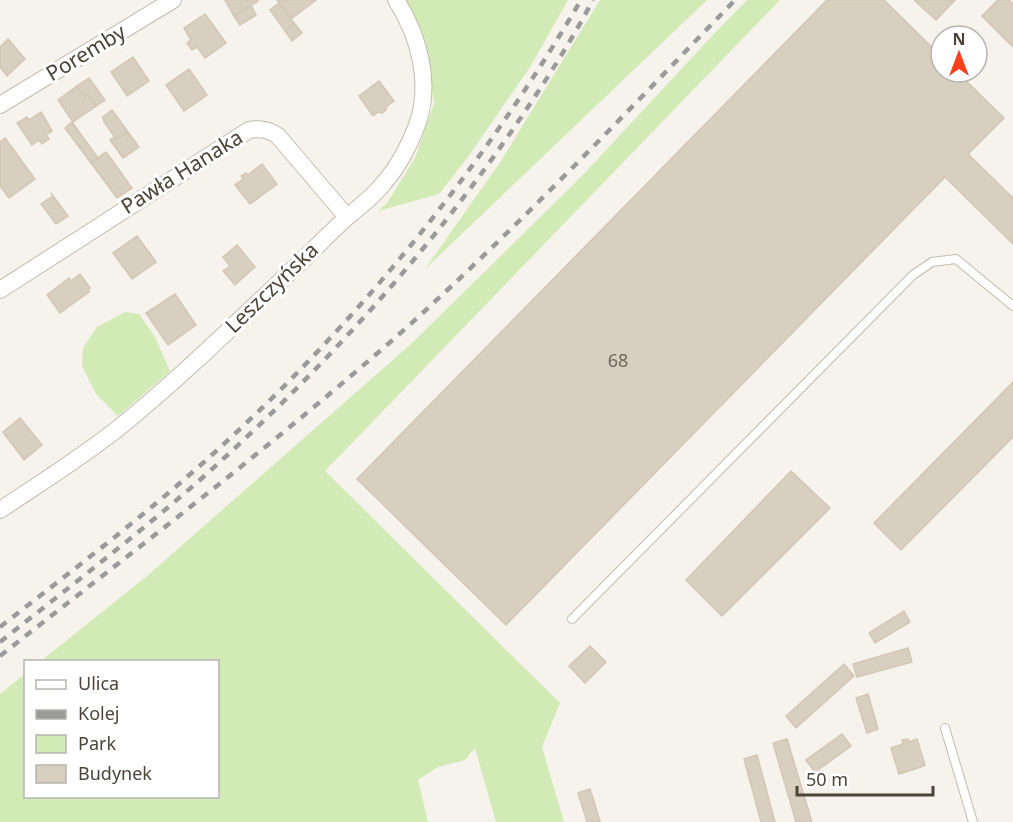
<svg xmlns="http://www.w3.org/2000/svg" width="1013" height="822" font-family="'Noto Sans',sans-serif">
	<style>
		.green { fill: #d2eab5 }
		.building { fill: #d8cfc1; stroke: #d3c7b4; stroke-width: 1.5 }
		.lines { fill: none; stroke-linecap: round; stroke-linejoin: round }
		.service-casing { stroke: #c2bbae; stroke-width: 10 }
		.minor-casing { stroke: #c2bbae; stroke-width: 18 }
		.service { stroke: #fff; stroke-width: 8 }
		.minor { stroke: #fff; stroke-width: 16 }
		.rail { stroke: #9a9a9a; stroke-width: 4.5; stroke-dasharray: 8 8; stroke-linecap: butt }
		.labels { text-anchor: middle; stroke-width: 6; stroke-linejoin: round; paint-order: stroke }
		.number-label { font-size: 18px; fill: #6e675b }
		.street-label { font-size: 21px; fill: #4b4439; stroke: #fff }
	</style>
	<rect width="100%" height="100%" fill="#f6f3ec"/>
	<g class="green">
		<path d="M405,0H568L530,67L468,157L439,194L378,211L387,203L415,158L434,104L425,41Z"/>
		<path d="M600,0H707L425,269L499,164Z"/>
		<path d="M747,0H780L325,471L560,703L542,747L564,822H496L475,748L465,760L438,767L418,780L428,822H0V694L25,674L26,796H218V662L41,661L147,576L411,344L581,177L712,36Z"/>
		<path d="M125,312L139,314L155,337L170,371L118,416L96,394L82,366L83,348L97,327Z"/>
	</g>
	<g class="building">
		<path d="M225,0H258V1L234,16Z"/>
		<path d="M277,0H316L291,19Z"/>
		<path d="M827,0H884L941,56V72H957L1004,118L968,154L1013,198V244L945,177L506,625L357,479Z"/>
		<path d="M914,0H955L936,20Z"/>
		<path d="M998,0H1009L1013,4V47L982,16Z"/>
		<path d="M279,3L294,23L285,31L270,10Z"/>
		<path d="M251,5L256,15L240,25L234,16Z"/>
		<path d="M205,14L226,43L205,58L197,47L192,50L187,43L191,40L184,28Z"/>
		<path d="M294,23L302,33L292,41L285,31Z"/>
		<path d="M8,39L25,59L7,76L0,67V47Z"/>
		<path d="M133,57L149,81L127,96L111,72Z"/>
		<path d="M189,69L207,95L184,111L166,85Z"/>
		<path d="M89,78L105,100L96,106L88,95L85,97L77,86Z"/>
		<path d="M379,81L394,101L387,106L386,110L382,113L378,112L373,116L359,96Z"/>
		<path d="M77,86L85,97L88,95L96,106L73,122L58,100Z"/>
		<path d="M112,110L128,132L116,139L104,122L103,117Z"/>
		<path d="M41,112L52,131L46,135L49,139L42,144L39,140L32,145L17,123L27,117L29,120Z"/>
		<path d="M72,122L98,158L91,163L65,128Z"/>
		<path d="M128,132L139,147L123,158L110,140L114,137L116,139Z"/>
		<path d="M5,138L35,179L9,198L0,186V142Z"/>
		<path d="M106,152L132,188L117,198L91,163Z"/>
		<path d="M262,164L277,184L250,204L235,185L243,179L241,176L246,173L248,175Z"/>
		<path d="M51,193L68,216L56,224L41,204L53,196Z"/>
		<path d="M137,236L156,262L132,279L113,253Z"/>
		<path d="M237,245L255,267L235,285L223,271L230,266L223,257Z"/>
		<path d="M80,274L90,288L88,290L89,292L60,313L47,295L69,278L71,281Z"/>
		<path d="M175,294L196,325L168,345L146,313Z"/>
		<path d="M1013,382V437L901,550L874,523Z"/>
		<path d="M20,418L42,445L24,460L3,432Z"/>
		<path d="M791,471L830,508L722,616L686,580Z"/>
		<path d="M904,611L910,622L875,643L869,633Z"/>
		<path d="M590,646L606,662L585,683L569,666Z"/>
		<path d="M908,648L912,662L857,677L853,664Z"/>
		<path d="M844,664L854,676L796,728L786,716Z"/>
		<path d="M868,694L878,729L867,733L856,698Z"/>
		<path d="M842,734L851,746L815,772L806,760Z"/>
		<path d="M787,739L812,822H796L773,743Z"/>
		<path d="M908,739L909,742L917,739L925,765L921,767L899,774L891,748L903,744L902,740Z"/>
		<path d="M757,755L775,822H761L744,759Z"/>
		<path d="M590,789L600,821L596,822H587L578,793Z"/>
	</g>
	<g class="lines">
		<defs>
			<g id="service">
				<path d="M572,619L913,275L932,262L956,259L1013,306"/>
				<path d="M945,728L973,822"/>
			</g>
			<g id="minor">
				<path d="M0,105L173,0"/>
				<path d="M0,290L249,130C260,128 269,129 278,136L347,217"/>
				<path d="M0,510C39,484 79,459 116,430C182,377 242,317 304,259C318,245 332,231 346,218C359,207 373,197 383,184C398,167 409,146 417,125C432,83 419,36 396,0"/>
			</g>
		</defs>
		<use href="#service" class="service-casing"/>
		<use href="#minor" class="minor-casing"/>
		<use href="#service" class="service"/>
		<use href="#minor" class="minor"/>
		<g class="rail">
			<path d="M0,627C69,573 139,520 204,462C353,329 480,172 581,0"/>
			<path d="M0,642C68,588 136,536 201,479C314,378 417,266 504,142C536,96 567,49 593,0"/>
			<path d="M0,656C136,549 275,444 405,329C520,225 627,112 735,0"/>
		</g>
	</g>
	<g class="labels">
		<g class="number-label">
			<text x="618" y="367">68</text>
		</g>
		<g class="street-label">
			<text transform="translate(86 53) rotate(-31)" y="7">Poremby</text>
			<text transform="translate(182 172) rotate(-32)" y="7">Pawła Hanaka</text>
			<text transform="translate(272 288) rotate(-44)" y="7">Leszczyńska</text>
		</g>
	</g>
	<rect x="24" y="660" width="195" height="138" fill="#ffffff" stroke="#b7b4b0" stroke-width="1.5"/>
	<rect x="36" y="680" width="30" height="9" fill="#ffffff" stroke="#b7b4b0" stroke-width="1.5"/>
	<text x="78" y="690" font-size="18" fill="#4b4439">Ulica</text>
	<rect x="36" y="710" width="30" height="9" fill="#9a9a9a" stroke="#b7b4b0" stroke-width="1.5"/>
	<text x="78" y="720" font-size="18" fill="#4b4439">Kolej</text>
	<rect x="36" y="735" width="30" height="18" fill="#d2eab5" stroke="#b7b4b0" stroke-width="1.5"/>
	<text x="78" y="750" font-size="18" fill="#4b4439">Park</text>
	<rect x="36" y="765" width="30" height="18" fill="#d8cfc1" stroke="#b7b4b0" stroke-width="1.5"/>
	<text x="78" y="780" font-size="18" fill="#4b4439">Budynek</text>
	<g transform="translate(959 54)"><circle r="28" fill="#ffffff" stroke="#b7b4b0" stroke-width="1.5"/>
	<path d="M0-4.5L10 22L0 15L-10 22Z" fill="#fc3f1d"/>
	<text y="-9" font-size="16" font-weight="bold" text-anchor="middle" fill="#4b4439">N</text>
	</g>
	<path d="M797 786v9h136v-9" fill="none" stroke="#4b4439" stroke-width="3"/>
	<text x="806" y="786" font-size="18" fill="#4b4439" stroke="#ffffff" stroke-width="4.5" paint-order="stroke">50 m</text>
</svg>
